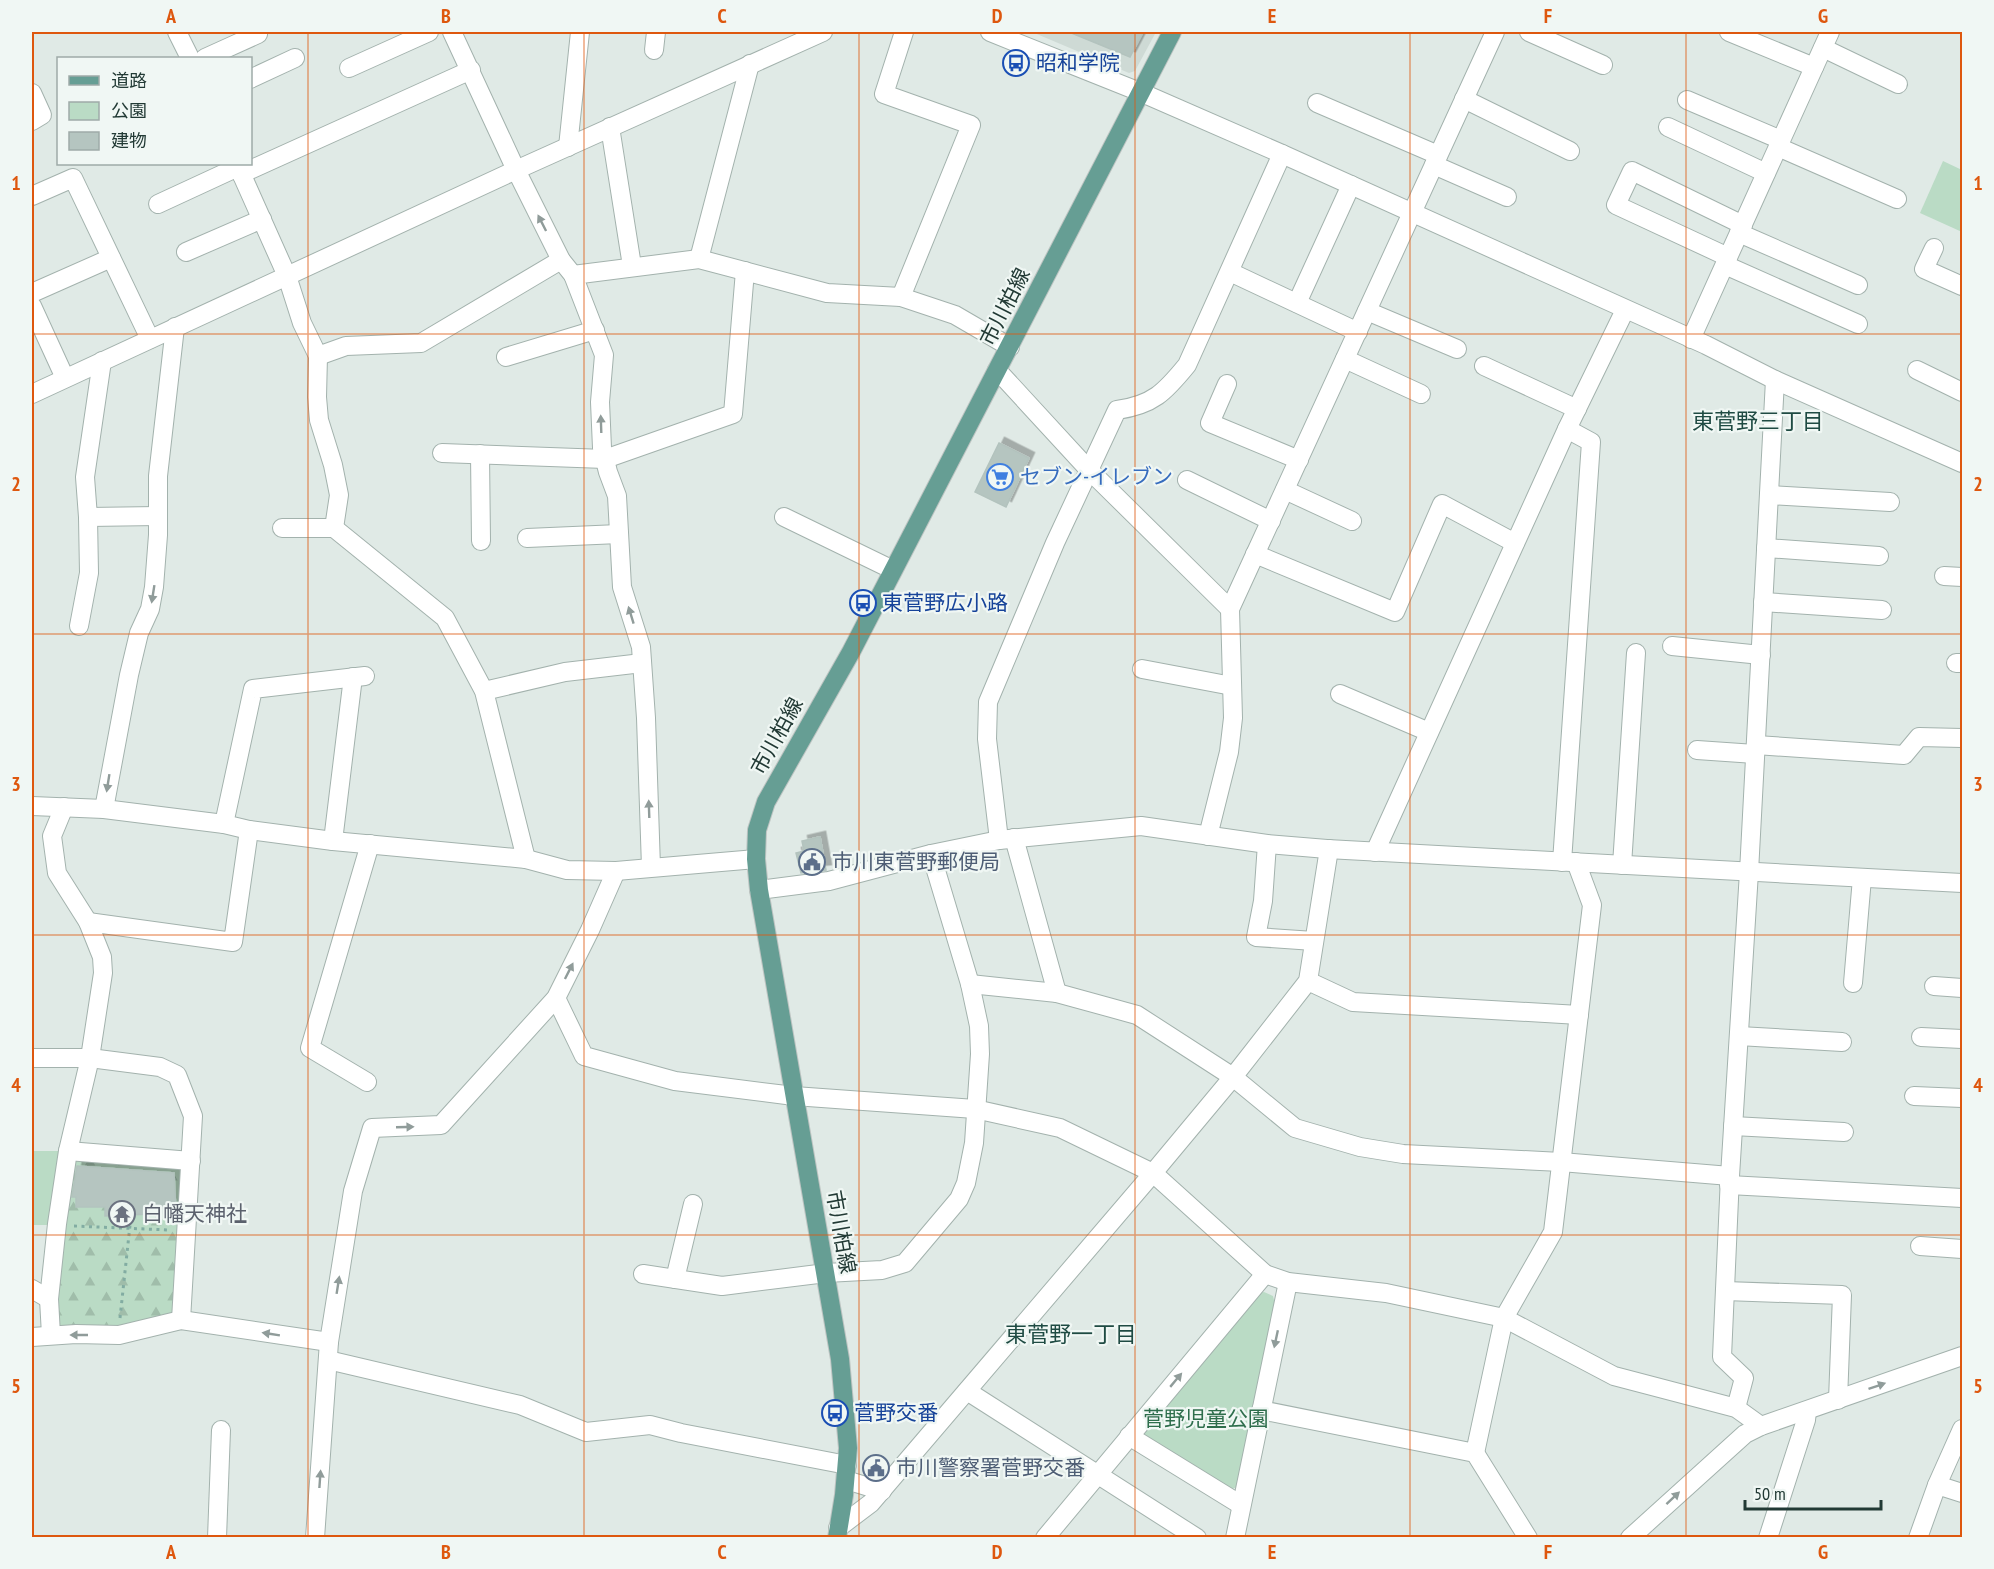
<svg xmlns="http://www.w3.org/2000/svg" width="1994" height="1569" font-family="'PT Sans Narrow','Noto Sans JP',sans-serif">
	<style>
		.built { fill: #cedad5 }
		.green { fill: #badbc5 }
		.forest { fill: url(#forest-firs) }
		.building { fill: #b5c5c0; stroke: #b3c3be; stroke-width: 1.5; filter: url(#shadow) }
		.lines { fill: none; stroke-linecap: round; stroke-linejoin: round }
		.minor-casing { stroke: #a3b2ad; stroke-width: 20 }
		.major-casing { stroke: #bdc4c2; stroke-width: 20 }
		.path { stroke: #82aca2; stroke-width: 3; stroke-dasharray: 3 4.5; stroke-linecap: butt }
		.minor { stroke: #fff; stroke-width: 18 }
		.major { stroke: #669e94; stroke-width: 18 }
		.oneway { fill: #909c9a }
		.grid { fill: none; stroke: #de570e; stroke-width: 1.5; stroke-opacity: 0.55 }
		.labels { text-anchor: middle; stroke-width: 4.5; stroke-linejoin: round; paint-order: stroke }
		.transit-label { font-size: 21px; fill: #164399; stroke: #f0f7f4; text-anchor: start }
		.street-label { font-size: 21px; fill: #223a35; stroke: #f0f7f4 }
		.shop-label { font-size: 21px; fill: #366cbe; stroke: #f0f7f4; text-anchor: start }
		.service-label { font-size: 21px; fill: #4e5e75; stroke: #f0f7f4; text-anchor: start }
		.worship-label { font-size: 21px; fill: #5b616d; stroke: #f0f7f4; text-anchor: start }
		.park-label { font-size: 21px; fill: #2e6e4c; stroke: #f0f7f4 }
		.neighbourhood-label { font-size: 22px; fill: #1f4b43; stroke: #f0f7f4 }
		.neatline { fill: none; stroke: #de570e; stroke-width: 2 }
		.grid-label { font-size: 20px; text-anchor: middle; font-weight: bold; fill: #de570e }
	</style>
	<defs>
		<pattern id="forest-firs" width="22" height="20" patternUnits="userSpaceOnUse" patternTransform="scale(1.5)"><rect width="22" height="20" fill="#badbc5"/><path d="M5 1l3.5 6h-7zM16 11l3.5 6h-7z" fill="#a0bdaa"/></pattern>
		<filter id="shadow"><feDropShadow dx="5.5" dy="-5.5" stdDeviation="0" flood-color="#0004"/></filter>
	</defs>
	<rect width="100%" height="100%" fill="#e0eae6"/>
	<path class="built" d="M1032,32H1156L1135,71L1129,73Z"/>
	<g class="green">
		<path d="M1943,161L1962,170V232L1920,213Z"/>
		<path d="M32,1151H68L57,1225H32Z"/>
		<path d="M1264,1292L1273,1296L1275,1304L1237,1487L1232,1489L1144,1436L1143,1428L1257,1294Z"/>
	</g>
	<path class="forest" d="M68,1151L191,1161L181,1320L51,1335Z"/>
	<g class="building">
		<path d="M1069,32H1143L1130,57Z"/>
		<path d="M999,443L1029,458L1006,507L975,492Z"/>
		<path d="M820,837L826,870L801,873L796,853L804,851L802,841Z"/>
		<path d="M77,1166L174,1173L176,1213L105,1216V1207H76V1197H72Z"/>
	</g>
	<g class="lines">
		<defs>
			<g id="minor">
				<path d="M177,32L190,58"/>
				<path d="M452,32L516,170L561,260L573,275L604,355L600,402L602,448L608,472L617,496L622,587L641,647L646,718L651,867"/>
				<path d="M990,32L1140,92L1282,154L1706,345L1775,380L1962,463"/>
				<path d="M1529,32L1603,65"/>
				<path d="M1729,32L1814,67"/>
				<path d="M1823,48L1898,84"/>
				<path d="M654,50L656,32"/>
				<path d="M205,58L258,34"/>
				<path d="M349,68L429,32"/>
				<path d="M250,79L295,58"/>
				<path d="M32,93L42,115L32,121"/>
				<path d="M1464,99L1570,151"/>
				<path d="M1687,100L1781,140"/>
				<path d="M1317,103L1438,155"/>
				<path d="M610,127L632,266"/>
				<path d="M1668,127L1766,173"/>
				<path d="M568,147L580,32"/>
				<path d="M1778,147L1897,199"/>
				<path d="M237,164L287,276L302,323L318,356L317,397L319,420L333,465L339,495L334,528"/>
				<path d="M1434,165L1507,197"/>
				<path d="M241,174L471,70"/>
				<path d="M32,196L73,178L150,339"/>
				<path d="M158,204L238,167"/>
				<path d="M1739,233L1858,285"/>
				<path d="M1934,248L1924,269L1962,286"/>
				<path d="M186,252L262,219"/>
				<path d="M1728,257L1616,205L1632,171L1743,225"/>
				<path d="M699,259L750,64"/>
				<path d="M1725,265L1858,324"/>
				<path d="M1230,272L1358,332"/>
				<path d="M573,275L699,259L827,293L901,297L955,315L1010,347"/>
				<path d="M32,293L111,258"/>
				<path d="M901,297L971,125L884,94L904,32"/>
				<path d="M1297,303L1351,185"/>
				<path d="M32,306L65,378"/>
				<path d="M1367,311L1457,349"/>
				<path d="M1691,339L1830,32"/>
				<path d="M318,356L346,346L421,343L561,260"/>
				<path d="M506,357L595,330"/>
				<path d="M1345,359L1421,394"/>
				<path d="M102,361L85,477L88,517L158,516"/>
				<path d="M1484,366L1577,409"/>
				<path d="M997,370L1089,470L1230,609"/>
				<path d="M1917,370L1962,392"/>
				<path d="M1227,384L1210,423L1299,460"/>
				<path d="M32,394L516,170L823,32"/>
				<path d="M442,453L605,459L733,414L745,271"/>
				<path d="M480,454L481,541"/>
				<path d="M1187,480L1271,521"/>
				<path d="M1285,490L1352,521"/>
				<path d="M1769,495L1890,502"/>
				<path d="M784,517L893,570"/>
				<path d="M282,528H334L445,618L484,691L526,859"/>
				<path d="M527,538L619,534"/>
				<path d="M1766,548L1879,556"/>
				<path d="M1255,554L1395,612L1442,504L1515,543"/>
				<path d="M1944,576L1962,577"/>
				<path d="M1763,602L1882,610"/>
				<path d="M79,626L89,573L88,517"/>
				<path d="M1672,646L1761,655"/>
				<path d="M1956,663H1962"/>
				<path d="M1142,669L1232,686"/>
				<path d="M484,691L565,672L642,663"/>
				<path d="M1340,694L1429,732"/>
				<path d="M1756,745L1904,755L1919,737L1962,738"/>
				<path d="M1697,750L1755,754"/>
				<path d="M32,806L104,809L224,824L249,830L333,841L526,859L567,870L616,871L756,859"/>
				<path d="M104,809L129,675L139,633L150,609L154,587L158,535V476L175,327"/>
				<path d="M224,824L253,689L365,676"/>
				<path d="M1208,836L1229,752L1233,718L1230,609L1495,32"/>
				<path d="M1014,838L1057,993"/>
				<path d="M999,840L987,739L988,702L1055,543L1117,410C1153,405 1165,392 1187,365L1282,154"/>
				<path d="M333,841L353,677"/>
				<path d="M1267,844L1263,901L1256,937L1314,941"/>
				<path d="M1375,852L1567,429L1625,310"/>
				<path d="M1562,862L1591,442L1567,429"/>
				<path d="M1622,865L1636,653"/>
				<path d="M759,890L829,881L931,854L999,840L1141,826L1267,844L1327,849L1962,883"/>
				<path d="M88,922L233,942L249,830"/>
				<path d="M1308,981L1353,1002L1579,1015"/>
				<path d="M1853,983L1862,878"/>
				<path d="M970,984L1057,993L1137,1015L1233,1077L1295,1128L1360,1147L1403,1154L1561,1162L1730,1176"/>
				<path d="M1934,986L1962,988"/>
				<path d="M556,998L584,1056L675,1081L794,1096L975,1109L1060,1128L1153,1173L1265,1274L1288,1282L1386,1293L1504,1318L1614,1376L1736,1408L1761,1426"/>
				<path d="M1739,1036L1842,1042"/>
				<path d="M1921,1037L1962,1039"/>
				<path d="M32,1058H90L160,1067L177,1075L193,1116L181,1320"/>
				<path d="M367,1082L310,1048L370,844"/>
				<path d="M1914,1096L1962,1098"/>
				<path d="M1733,1126L1844,1132"/>
				<path d="M68,1151L191,1161"/>
				<path d="M1729,1185L1962,1198"/>
				<path d="M1920,1246L1962,1249"/>
				<path d="M643,1274L722,1286L826,1273L882,1270L905,1263L959,1199L966,1183L974,1143L980,1054L979,1026L970,984L931,854"/>
				<path d="M675,1279L693,1204"/>
				<path d="M32,1289L49,1299"/>
				<path d="M1725,1291L1842,1295L1838,1400"/>
				<path d="M51,1335L49,1299L57,1224L68,1151L90,1058L103,973L102,957L88,922L57,873L52,836L64,807"/>
				<path d="M32,1337L76,1334L119,1335L181,1320L329,1342"/>
				<path d="M328,1360L520,1405L586,1432L650,1425L681,1433L847,1465"/>
				<path d="M967,1391L1197,1538"/>
				<path d="M1736,1408L1744,1378L1722,1357L1730,1176L1749,872L1775,380"/>
				<path d="M1261,1410L1475,1453L1528,1538"/>
				<path d="M1129,1436L1241,1505"/>
				<path d="M1475,1453L1504,1318L1553,1232L1592,905L1576,862"/>
				<path d="M846,1480L882,1491"/>
				<path d="M1937,1485L1962,1493"/>
				<path d="M838,1528L871,1503L1153,1173L1233,1077L1308,981L1329,849"/>
				<path d="M217,1538L221,1430"/>
				<path d="M315,1538L329,1342L353,1191L372,1128L441,1125L556,998L590,930L616,871"/>
				<path d="M1045,1538L1265,1274"/>
				<path d="M1235,1538L1288,1282"/>
				<path d="M1630,1538L1745,1434L1761,1426L1962,1356"/>
				<path d="M1768,1538L1806,1420L1807,1411"/>
				<path d="M1918,1538L1937,1485L1962,1429"/>
			</g>
			<path id="major" d="M837,1538L844,1495L848,1448L840,1359L759,890L756,859L757,830L766,802L851,652L1172,32"/>
		</defs>
		<use href="#minor" class="minor-casing"/>
		<use href="#major" class="major-casing"/>
		<g class="path">
			<path d="M74,1226L169,1230"/>
			<path d="M120,1318L131,1216"/>
		</g>
		<use href="#minor" class="minor"/>
		<use href="#major" class="major"/>
	</g>
	<defs><path id="oneway-solid" d="M-6-.8H1V-3.2L6.5 0L1 3.2V.8H-6Z" transform="scale(1.5)"/></defs>
	<g class="oneway">
		<use href="#oneway-solid" transform="translate(542 223) rotate(-117)"/>
		<use href="#oneway-solid" transform="translate(601 424) rotate(-92)"/>
		<use href="#oneway-solid" transform="translate(153 594) rotate(99)"/>
		<use href="#oneway-solid" transform="translate(631 615) rotate(-107)"/>
		<use href="#oneway-solid" transform="translate(108 783) rotate(99)"/>
		<use href="#oneway-solid" transform="translate(649 809) rotate(-92)"/>
		<use href="#oneway-solid" transform="translate(569 971) rotate(-63)"/>
		<use href="#oneway-solid" transform="translate(405 1127) rotate(-2)"/>
		<use href="#oneway-solid" transform="translate(338 1285) rotate(-81)"/>
		<use href="#oneway-solid" transform="translate(271 1334) rotate(-171)"/>
		<use href="#oneway-solid" transform="translate(79 1335) rotate(-180)"/>
		<use href="#oneway-solid" transform="translate(1276 1339) rotate(102)"/>
		<use href="#oneway-solid" transform="translate(1176 1380) rotate(-50)"/>
		<use href="#oneway-solid" transform="translate(1877 1386) rotate(-19)"/>
		<use href="#oneway-solid" transform="translate(320 1479) rotate(-86)"/>
		<use href="#oneway-solid" transform="translate(1673 1498) rotate(-43)"/>
	</g>
	<path class="grid" d="M308,32V1538M584,32V1538M859,32V1538M1135,32V1538M1410,32V1538M1686,32V1538M32,334H1962M32,634H1962M32,935H1962M32,1235H1962"/>
	<defs>
		<symbol id="bus-ring" viewBox="-11 -11 22 22"><circle r="9.5" fill="#f0f7f4" stroke="#1a4fb4" stroke-width="1.5"/><path d="M-5-6H5V4H4V6H2V4H-2V6H-4V4H-5ZM-3.5-4V0h7V-4ZM-3.5 1.2v1.5H-2V1.2ZM2 1.2v1.5H3.5V1.2Z" fill="#1a4fb4"/></symbol>
		<symbol id="supermarket-ring" viewBox="-11 -11 22 22"><circle r="9.5" fill="#f0f7f4" stroke="#3f7fe0" stroke-width="1.5"/><path d="M-6-5.5h2.5l.6 2H6L4.5 2H-2.5L-4.4-4H-6ZM-1.5 3.2a1.3 1.3 0 1 0 .1 0ZM3 3.2a1.3 1.3 0 1 0 .1 0Z" fill="#3f7fe0"/></symbol>
		<symbol id="civic-ring" viewBox="-11 -11 22 22"><circle r="9.5" fill="#f0f7f4" stroke="#5c6f8a" stroke-width="1.5"/><path d="M-.6-6.5H3V-4.5H.6V-3L4-1V1h2V6H-6V1h2V-1L-.6-3ZM-1.2 2.5V6h2.4V2.5Z" fill="#5c6f8a"/></symbol>
		<symbol id="temple-ring" viewBox="-11 -11 22 22"><circle r="9.5" fill="#f0f7f4" stroke="#6b7280" stroke-width="1.5"/><path d="M0-6L5-2H3V0L6.5 2.5H4V6H1.5V3h-3V6H-4V2.5H-6.5L-3 0V-2H-5Z" fill="#6b7280"/></symbol>
	</defs>
	<g fill-rule="evenodd">
		<use href="#bus-ring" x="1001" y="48" width="30" height="30"/>
		<use href="#supermarket-ring" x="985" y="462" width="30" height="30"/>
		<use href="#bus-ring" x="848" y="588" width="30" height="30"/>
		<use href="#civic-ring" x="797" y="847" width="30" height="30"/>
		<use href="#temple-ring" x="107" y="1199" width="30" height="30"/>
		<use href="#bus-ring" x="820" y="1398" width="30" height="30"/>
		<use href="#civic-ring" x="861" y="1453" width="30" height="30"/>
	</g>
	<g class="labels">
		<g class="transit-label">
			<text x="1036" y="70">昭和学院</text>
			<text x="882" y="610">東菅野広小路</text>
			<text x="854" y="1420">菅野交番</text>
		</g>
		<g class="street-label">
			<text transform="translate(1005 307) rotate(-63)" y="7">市川柏線</text>
			<text transform="translate(777 736) rotate(-61)" y="7">市川柏線</text>
			<text transform="translate(841 1232) rotate(80)" y="7">市川柏線</text>
		</g>
		<g class="shop-label">
			<text x="1020" y="484">セブン-イレブン</text>
		</g>
		<g class="service-label">
			<text x="832" y="869">市川東菅野郵便局</text>
			<text x="896" y="1475">市川警察署菅野交番</text>
		</g>
		<g class="worship-label">
			<text x="142" y="1221">白幡天神社</text>
		</g>
		<g class="park-label">
			<text x="1206" y="1426">菅野児童公園</text>
		</g>
		<g class="neighbourhood-label">
			<text x="1758" y="429">東菅野三丁目</text>
			<text x="1071" y="1342">東菅野一丁目</text>
		</g>
	</g>
	<rect width="1994" height="1569" fill="none" stroke="#f0f7f4" stroke-width="66"/>
	<rect x="57" y="57" width="195" height="108" fill="#f0f7f4" stroke="#9eaba8" stroke-width="1.5"/>
	<rect x="69" y="76" width="30" height="9" fill="#669e94" stroke="#9eaba8" stroke-width="1.5"/>
	<text x="111" y="87" font-size="18" fill="#223a35">道路</text>
	<rect x="69" y="102" width="30" height="18" fill="#badbc5" stroke="#9eaba8" stroke-width="1.5"/>
	<text x="111" y="117" font-size="18" fill="#223a35">公園</text>
	<rect x="69" y="132" width="30" height="18" fill="#b5c5c0" stroke="#9eaba8" stroke-width="1.5"/>
	<text x="111" y="147" font-size="18" fill="#223a35">建物</text>
	<path d="M1745 1500v9h136v-9" fill="none" stroke="#223a35" stroke-width="3"/>
	<text x="1754" y="1500" font-size="18" fill="#223a35" stroke="#f0f7f4" stroke-width="4.5" paint-order="stroke">50 m</text>
	<rect x="33" y="33" width="1928" height="1503" class="neatline"/>
	<g class="grid-label">
		<text x="171" y="23">A</text>
		<text x="446" y="23">B</text>
		<text x="722" y="23">C</text>
		<text x="997" y="23">D</text>
		<text x="1272" y="23">E</text>
		<text x="1548" y="23">F</text>
		<text x="1823" y="23">G</text>
		<text x="16" y="190">1</text>
		<text x="1978" y="190">1</text>
		<text x="16" y="491">2</text>
		<text x="1978" y="491">2</text>
		<text x="16" y="791">3</text>
		<text x="1978" y="791">3</text>
		<text x="16" y="1092">4</text>
		<text x="1978" y="1092">4</text>
		<text x="16" y="1393">5</text>
		<text x="1978" y="1393">5</text>
		<text x="171" y="1559">A</text>
		<text x="446" y="1559">B</text>
		<text x="722" y="1559">C</text>
		<text x="997" y="1559">D</text>
		<text x="1272" y="1559">E</text>
		<text x="1548" y="1559">F</text>
		<text x="1823" y="1559">G</text>
	</g>
</svg>
